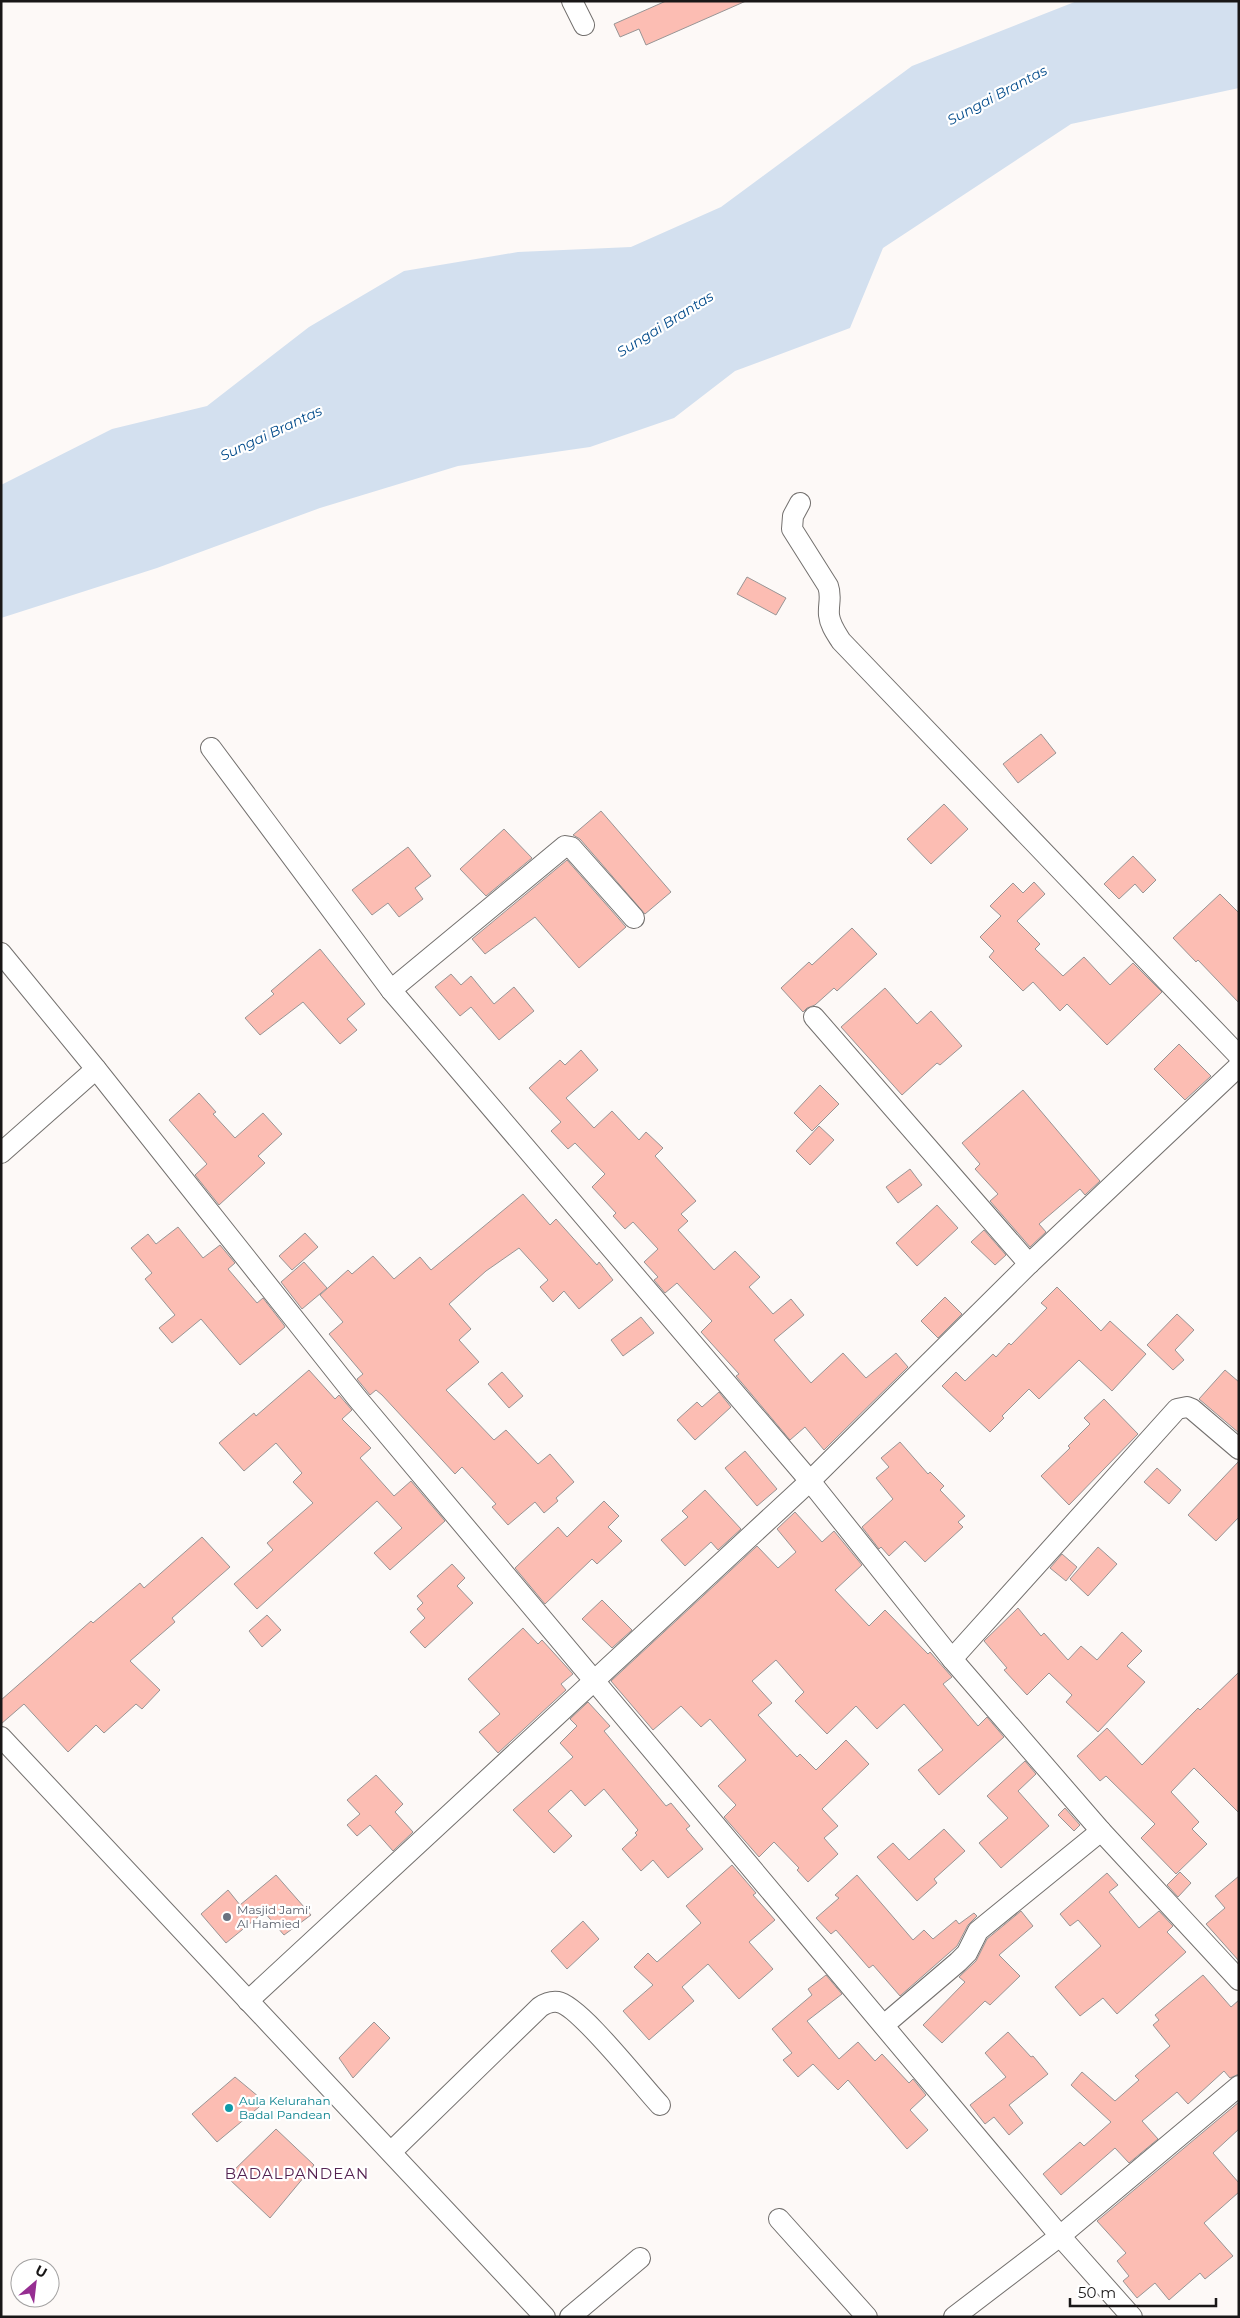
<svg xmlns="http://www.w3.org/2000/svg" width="1240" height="2318" font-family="Montserrat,sans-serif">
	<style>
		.water { fill: #d3e0ef }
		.building { fill: #fcbdb3; stroke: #999595 }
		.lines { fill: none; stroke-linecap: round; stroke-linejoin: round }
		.minor-casing { stroke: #73706e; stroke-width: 22 }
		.minor { stroke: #fff; stroke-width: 20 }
		.worship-dot { fill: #6b7280; stroke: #fff; stroke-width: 2 }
		.culture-dot { fill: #0f9aa8; stroke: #fff; stroke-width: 2 }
		.labels { text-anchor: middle; stroke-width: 4.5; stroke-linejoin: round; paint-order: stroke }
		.worship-label { font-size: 12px; fill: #5b616d; stroke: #fff; text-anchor: start }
		.culture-label { font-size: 12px; fill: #0d838f; stroke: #fff; text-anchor: start }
		.water-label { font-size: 14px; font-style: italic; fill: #004a8a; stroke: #fff }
		.quarter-label { font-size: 15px; letter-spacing: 1px; fill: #542251; stroke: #fff }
	</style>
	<rect width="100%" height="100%" fill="#fdf9f7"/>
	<path class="water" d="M1077,1H1239V88L1071,124L883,248L850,328L735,371L674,418L590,447L458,466L320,508L157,568L1,618V485L112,429L207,406L309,327L404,271L518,252L631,247L721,207L912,66Z"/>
	<g class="building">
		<path d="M666,1H746L646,45L639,29L620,37L614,24Z"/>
		<path d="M747,577L786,598L776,615L737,594Z"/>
		<path d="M1041,734L1056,753L1018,783L1003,764Z"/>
		<path d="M944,804L968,829L931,864L907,839Z"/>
		<path d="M601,811L671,892L645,914L580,839L573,835Z"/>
		<path d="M504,829L532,858L486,896L460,869Z"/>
		<path d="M408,847L431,876L415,888L423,899L399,917L388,903L372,915L352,890Z"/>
		<path d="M1133,856L1156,880L1143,893L1135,884L1119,899L1104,884Z"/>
		<path d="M567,860L626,927L579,968L535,917L485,954L472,939Z"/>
		<path d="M1034,882L1045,894L1017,921L1040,944L1035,949L1063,976L1084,957L1110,985L1133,963L1162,992L1107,1045L1067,1004L1060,1011L1033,982L1023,991L989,957L994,951L980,937L1001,916L990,906L1013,883L1023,893Z"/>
		<path d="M1220,894L1239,913V1003L1198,960L1196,962L1173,938Z"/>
		<path d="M852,928L877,954L837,991L834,988L815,1005L807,1008L803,1012L781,988L809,962L812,965Z"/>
		<path d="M320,949L365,1004L347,1019L357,1030L340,1044L303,1002L260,1035L245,1018L274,994L271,991Z"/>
		<path d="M451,974L461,985L471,976L494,1004L514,987L534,1011L499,1040L471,1007L460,1016L435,987Z"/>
		<path d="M885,988L917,1024L931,1011L962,1046L940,1065L937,1063L902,1095L841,1027Z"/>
		<path d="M1179,1044L1211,1076L1185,1100L1154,1069Z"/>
		<path d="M581,1050L598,1070L566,1098L594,1128L612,1111L639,1140L646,1132L663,1148L655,1156L696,1201L681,1214L688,1221L678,1230L714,1270L735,1251L760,1277L749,1287L773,1314L791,1299L804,1315L774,1340L811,1383L843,1353L866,1378L896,1353L908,1367L824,1450L805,1427L790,1440L736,1376L739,1374L701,1332L712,1321L677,1283L665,1293L654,1280L658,1277L644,1262L658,1249L633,1222L625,1229L613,1216L616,1213L592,1187L605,1174L575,1143L568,1149L551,1131L561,1122L529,1088L560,1060L565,1065Z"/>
		<path d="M820,1085L839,1104L812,1131L794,1113Z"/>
		<path d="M1023,1090L1100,1181L1085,1195L1080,1189L1039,1224L1046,1232L1030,1247L990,1201L998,1194L975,1169L980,1164L962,1143Z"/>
		<path d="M199,1093L216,1112L213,1114L235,1138L263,1113L282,1134L258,1156L265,1163L219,1205L195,1175L207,1164L169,1120Z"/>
		<path d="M819,1126L834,1140L810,1165L796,1151Z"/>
		<path d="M910,1169L922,1185L898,1203L886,1187Z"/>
		<path d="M523,1194L550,1225L556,1219L597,1265L599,1262L613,1280L579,1309L564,1291L553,1302L540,1287L548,1280L519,1248L486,1271L449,1304L471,1329L459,1340L479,1362L446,1390L494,1440L506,1430L538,1464L550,1454L574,1482L556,1498L558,1501L544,1513L535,1502L508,1525L492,1507L496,1504L462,1467L455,1474L382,1395L376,1390L370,1395L366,1390L357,1379L363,1374L329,1334L343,1322L320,1295L348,1270L352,1274L373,1256L394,1279L420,1257L431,1270Z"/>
		<path d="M937,1205L958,1228L917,1266L896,1243Z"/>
		<path d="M178,1227L203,1258L220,1245L235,1263L228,1269L257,1303L263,1298L284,1325L285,1327L240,1365L201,1319L172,1343L159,1328L175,1315L145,1279L152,1273L131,1248L148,1234L156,1244Z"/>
		<path d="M984,1230L1006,1255L995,1265L971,1242Z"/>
		<path d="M305,1233L318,1247L292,1270L279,1256Z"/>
		<path d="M304,1262L327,1288L302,1309L281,1282Z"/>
		<path d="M1057,1287L1101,1331L1110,1321L1146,1354L1112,1391L1079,1360L1039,1399L1029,1389L1002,1416L1004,1418L990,1432L942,1386L956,1372L965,1381L993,1354L996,1357L1009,1343L1011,1345L1047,1308L1041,1303Z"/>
		<path d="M945,1297L962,1314L938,1338L921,1321Z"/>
		<path d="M1177,1314L1194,1330L1175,1350L1184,1360L1173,1370L1147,1345Z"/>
		<path d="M641,1317L654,1333L623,1356L611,1340Z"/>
		<path d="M309,1370L335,1399L339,1395L352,1410L342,1419L371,1448L360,1458L394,1496L411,1481L445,1521L390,1570L374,1553L402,1528L377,1501L257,1609L234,1584L273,1550L267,1543L313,1503L293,1482L302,1473L276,1443L244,1471L219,1443L254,1413L256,1416Z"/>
		<path d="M1225,1370L1239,1382V1433L1199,1399Z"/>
		<path d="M502,1372L523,1396L509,1408L488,1384Z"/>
		<path d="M719,1392L731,1407L695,1440L677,1420L697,1402L702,1407Z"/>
		<path d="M1104,1399L1138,1434L1069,1505L1041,1476L1070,1448L1068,1446L1090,1424L1084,1418Z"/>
		<path d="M900,1442L928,1474L930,1472L944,1486L940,1490L965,1516L958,1522L963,1527L925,1562L905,1541L889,1556L881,1547L879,1549L862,1527L893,1499L876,1478L889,1467L881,1458Z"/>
		<path d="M745,1451L777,1489L757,1506L725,1468Z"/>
		<path d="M1239,1461V1517L1216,1541L1188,1515Z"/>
		<path d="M1157,1468L1181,1490L1169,1504L1144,1482Z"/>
		<path d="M705,1490L741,1529L718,1550L711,1542L685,1566L661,1540L688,1517L682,1511Z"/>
		<path d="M604,1501L619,1516L608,1527L622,1541L597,1564L592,1559L545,1604L515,1568L558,1527L567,1537Z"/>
		<path d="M795,1512L822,1542L834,1531L862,1565L835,1590L869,1626L885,1610L928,1654L930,1652L952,1677L943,1684L978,1726L987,1717L1004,1737L939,1795L918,1770L943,1750L904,1704L877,1729L856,1706L827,1734L795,1701L804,1692L776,1660L752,1681L772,1703L758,1715L797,1757L800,1754L816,1770L846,1740L869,1764L822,1809L838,1826L824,1838L838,1854L808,1882L797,1870L799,1868L774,1842L759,1857L724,1817L736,1805L718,1786L746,1760L710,1719L701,1727L681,1706L653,1730L611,1681L757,1546L778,1568L796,1552L777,1529Z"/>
		<path d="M202,1537L230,1567L172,1618L175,1622L130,1661L160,1690L142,1709L136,1704L104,1733L96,1725L68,1752L24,1704L1,1724V1700L91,1621L93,1623L140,1583L144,1588Z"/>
		<path d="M1098,1547L1117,1564L1088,1596L1070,1579Z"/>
		<path d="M1062,1554L1077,1567L1066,1581L1050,1568Z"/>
		<path d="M452,1564L465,1578L457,1586L473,1603L425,1648L410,1632L425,1618L417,1609L423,1603L417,1596Z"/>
		<path d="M602,1600L632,1630L612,1648L582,1619Z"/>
		<path d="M1018,1608L1041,1636L1044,1633L1068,1660L1081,1646L1097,1660L1122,1632L1142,1651L1127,1666L1145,1682L1098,1732L1066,1702L1072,1695L1049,1673L1027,1695L1004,1670L1007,1668L984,1641Z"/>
		<path d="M267,1615L281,1630L262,1647L249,1631Z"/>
		<path d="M523,1628L538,1644L542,1640L573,1674L561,1684L566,1690L498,1753L479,1732L500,1714L468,1679Z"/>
		<path d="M1239,1672V1813L1194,1768L1171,1792L1199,1822L1192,1829L1207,1844L1176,1874L1141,1838L1155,1824L1106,1776L1100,1781L1077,1756L1107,1728L1142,1765L1198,1708L1200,1710Z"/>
		<path d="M588,1702L610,1726L604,1731L666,1806L671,1803L690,1826L686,1829L703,1849L668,1878L653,1860L641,1871L622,1849L637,1835L635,1833L638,1830L604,1789L585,1806L571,1790L548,1811L572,1836L554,1853L513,1810L573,1757L560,1743L577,1726L570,1719Z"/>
		<path d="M1025,1761L1036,1774L1018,1791L1049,1826L1001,1868L979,1843L1008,1818L987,1796Z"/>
		<path d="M376,1775L403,1804L395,1812L413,1832L393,1851L370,1825L357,1836L347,1825L360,1814L347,1800Z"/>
		<path d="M1065,1808L1080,1825L1074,1831L1058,1815Z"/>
		<path d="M944,1829L965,1851L934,1879L937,1883L917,1901L877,1857L893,1843L909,1860Z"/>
		<path d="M732,1865L756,1893L753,1895L775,1920L749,1942L773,1969L739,1999L708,1964L682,1987L694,2001L649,2040L623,2011L653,1985L634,1967L648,1953L657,1962L701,1923L686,1906Z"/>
		<path d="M1180,1872L1191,1883L1178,1897L1167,1885Z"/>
		<path d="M1107,1873L1118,1885L1109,1892L1139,1928L1159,1911L1173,1926L1167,1932L1186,1952L1117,2014L1103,1998L1080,2016L1055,1987L1101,1946L1078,1920L1070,1926L1060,1914Z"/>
		<path d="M276,1875L311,1915L284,1935L264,1912L226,1943L201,1914L228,1890L240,1905Z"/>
		<path d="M857,1875L913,1940L924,1930L933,1939L956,1920L959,1924L974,1913L977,1916L968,1925L957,1946L900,1996L873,1965L869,1968L836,1930L831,1934L816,1918L839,1898L835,1895Z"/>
		<path d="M1239,1876V1961L1206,1924L1225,1908L1215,1896Z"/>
		<path d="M1021,1911L1033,1926L999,1955L1020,1976L990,2005L985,2001L942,2043L923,2025L965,1982L959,1977L976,1961L987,1939Z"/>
		<path d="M583,1921L599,1939L567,1969L551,1951Z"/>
		<path d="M826,1975L842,1994L807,2021L839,2059L858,2042L875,2061L882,2054L909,2083L913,2079L926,2095L910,2110L928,2130L907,2149L848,2080L838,2090L813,2064L798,2077L783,2060L792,2053L772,2029L812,1995L808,1989Z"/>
		<path d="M1203,1975L1231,2007L1239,2000V2074L1230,2078L1224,2071L1188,2104L1177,2092L1142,2121L1158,2139L1129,2163L1115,2148L1061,2195L1043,2174L1080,2142L1084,2146L1111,2122L1071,2085L1082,2072L1115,2101L1139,2080L1135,2076L1170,2046L1153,2025L1159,2020L1155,2015Z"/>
		<path d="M374,2022L390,2038L353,2078L339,2058Z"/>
		<path d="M1008,2032L1031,2057L1033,2056L1048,2074L1009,2105L1023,2123L1009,2135L994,2117L985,2124L970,2105L1006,2077L985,2053Z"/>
		<path d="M235,2077L265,2102L217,2142L192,2114Z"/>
		<path d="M1239,2102V2129L1213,2153L1239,2183V2192L1204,2223L1233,2256L1205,2279L1200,2273L1169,2300L1155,2283L1137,2298L1123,2281L1129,2276L1117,2261L1126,2253L1097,2221Z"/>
		<path d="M276,2129L314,2165L270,2218L227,2177Z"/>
	</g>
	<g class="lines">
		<defs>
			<g id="minor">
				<path d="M572,1L584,25"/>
				<path d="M800,503L793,516L792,529L828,586C832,597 828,604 829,615C830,625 836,633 841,641L1239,1056"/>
				<path d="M211,748L391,990L810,1481L952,1659L1101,1831L1239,1980"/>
				<path d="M1,953L96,1069L357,1398L1060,2236L1132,2317"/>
				<path d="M391,990L565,846L571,847L634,918"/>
				<path d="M814,1017L1029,1264"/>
				<path d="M1,1153L96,1069"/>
				<path d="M952,1659L1177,1409L1187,1407L1192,1409L1239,1449"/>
				<path d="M1,1737L545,2317"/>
				<path d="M248,2001L810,1481L1029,1264L1239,1066"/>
				<path d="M884,2025L958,1962L967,1953L978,1931L1101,1831"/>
				<path d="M391,2152L540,2007C546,2003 551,2001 558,2002C579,2005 642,2086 660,2105"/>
				<path d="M779,2219L867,2317"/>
				<path d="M570,2317L640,2258"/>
				<path d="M954,2317L1060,2236L1239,2086"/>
			</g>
		</defs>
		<use href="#minor" class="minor-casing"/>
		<use href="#minor" class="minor"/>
	</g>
	<circle class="worship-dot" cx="227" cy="1917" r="5"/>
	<circle class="culture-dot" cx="229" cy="2108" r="5"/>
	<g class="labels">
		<g class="worship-label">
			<text x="237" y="1914">Masjid Jami'<tspan x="237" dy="14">Al Hamied</tspan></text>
		</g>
		<g class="culture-label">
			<text x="239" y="2105">Aula Kelurahan<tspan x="239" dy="14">Badal Pandean</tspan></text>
		</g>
		<g class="water-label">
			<text transform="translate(997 95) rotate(-28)" y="5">Sungai Brantas</text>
			<text transform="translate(665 324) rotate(-32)" y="5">Sungai Brantas</text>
			<text transform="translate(271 433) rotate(-25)" y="5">Sungai Brantas</text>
		</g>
		<g class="quarter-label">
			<text x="297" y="2179">BADALPANDEAN</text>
		</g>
	</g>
	<rect width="1240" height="2318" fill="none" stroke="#191717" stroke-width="5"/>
	<g transform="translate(35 2283) rotate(28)"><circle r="24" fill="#ffffff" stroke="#a3a2a2"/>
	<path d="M0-4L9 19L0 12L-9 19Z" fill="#962e92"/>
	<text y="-8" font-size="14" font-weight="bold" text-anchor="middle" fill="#191717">U</text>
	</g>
	<path d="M1070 2298v8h146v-8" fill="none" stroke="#191717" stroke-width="2.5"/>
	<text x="1078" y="2298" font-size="15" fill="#191717" stroke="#ffffff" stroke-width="4" paint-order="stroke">50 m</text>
</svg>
